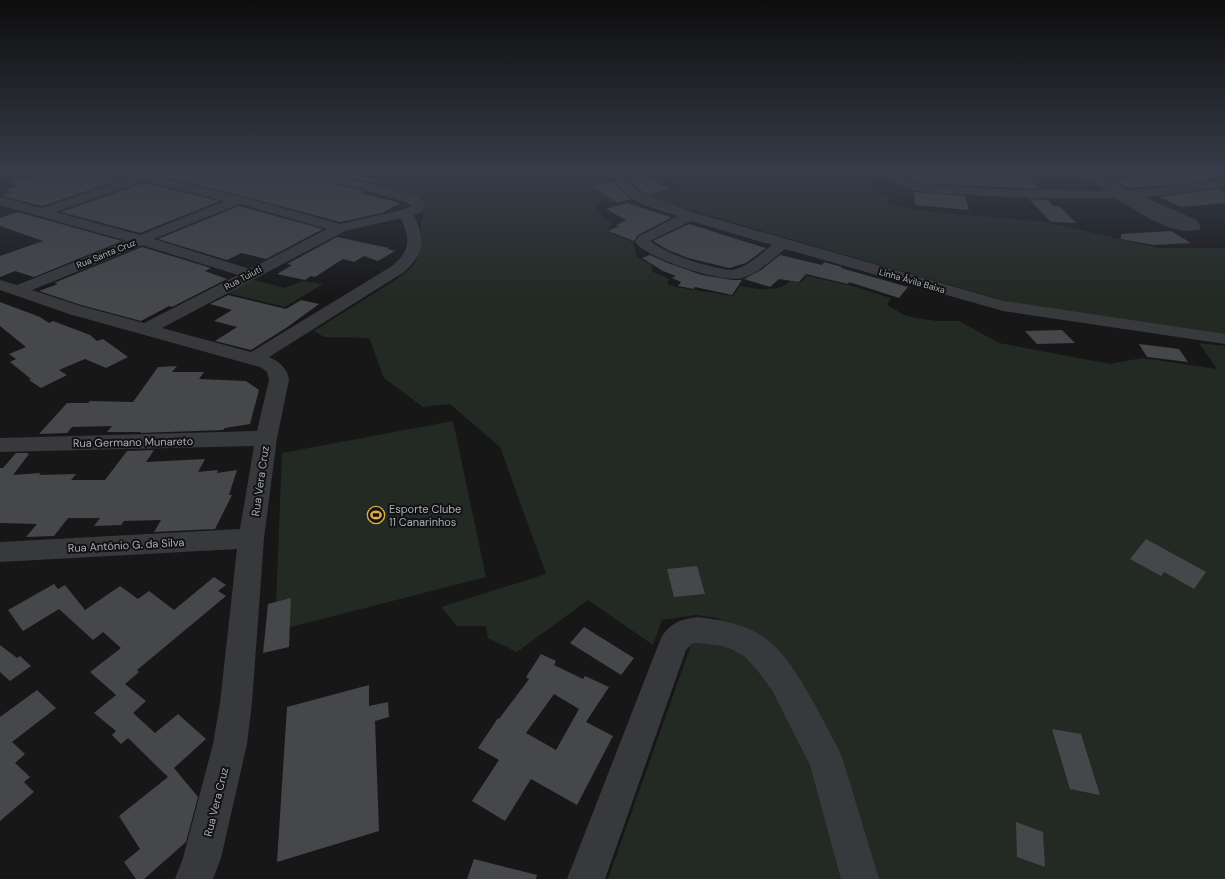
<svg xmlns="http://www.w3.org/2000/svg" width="1225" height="879" font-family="'DM Sans',sans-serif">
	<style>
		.green { fill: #232a24 }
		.building { fill: #46474b; fill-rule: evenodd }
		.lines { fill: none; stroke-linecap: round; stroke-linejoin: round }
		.minor { fill: #38393d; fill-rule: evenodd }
		.labels { text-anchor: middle; stroke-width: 4; stroke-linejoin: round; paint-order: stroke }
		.far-street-label { font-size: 9px; fill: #aaaeb7; stroke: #121213 }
		.street-label { font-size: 11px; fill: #aaaeb7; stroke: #121213 }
		.poi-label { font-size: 11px; fill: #aaaeb7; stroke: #121213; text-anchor: start }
	</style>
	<rect width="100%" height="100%" fill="#171718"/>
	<g class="green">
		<path d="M379,173H541L543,180L603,178L606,182L590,186L607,196L624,193L630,197L610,203L605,200L598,203L595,211L612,223L607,232L633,242L637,257L651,265L653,272L669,279L667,284L676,287L733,296L740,286C756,289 778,293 790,281L801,283L807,276L852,286L891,298L887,305L904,315L915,318L937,321H959L999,343L1110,364L1142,358L1217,369L1199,343L1225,346V879H876L857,806L833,745L743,630L716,618L696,615L662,620L653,645L588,600L517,652L488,638L486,626H457L441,607L546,574L500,447L450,404L423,407L384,378L369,338L324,337L314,331L400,277L412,267L417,259L420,247L421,223L425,208L418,202L375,188L397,178Z"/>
		<path d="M667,173H873V194L888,196L889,204L922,211L1045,222L1159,248H1225V336L1012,303L644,197L681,189Z"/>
		<path d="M250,279L285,288L303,281L323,284L285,307L227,293Z"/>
		<path d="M453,421L486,577L275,631L282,453Z"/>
		<path d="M707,641L729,647L754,661L772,682L808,748L844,879H608L692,642Z"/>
	</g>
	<g class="building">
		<path d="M44,173H87L116,181L42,206L2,196L12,192L6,190L19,186L10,183Z"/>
		<path d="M170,173H299L302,177L364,191L360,193L400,203L382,213L340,222L243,196L160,176Z"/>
		<path d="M331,173H350L385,182L379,184Z"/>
		<path d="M913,173H1025L1039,189L919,183L913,180Z"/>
		<path d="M1166,173H1214V178L1188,184L1128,188L1113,180Z"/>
		<path d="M642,174L669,189L649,195L640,190L627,178Z"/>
		<path d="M614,181L620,190L631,199L618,203L591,186Z"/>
		<path d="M144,183L220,201L140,233L61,212Z"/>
		<path d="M1216,189L1225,193V203L1181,207L1159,197Z"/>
		<path d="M914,192L965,196L969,210L915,205Z"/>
		<path d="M1029,199L1048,200L1053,206H1059L1076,223L1051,222Z"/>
		<path d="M627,203L670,217L671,218L638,235L634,241L608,231L619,226L616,225L626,220L606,209Z"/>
		<path d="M239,206L323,229L266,259L241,253L227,260L158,239Z"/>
		<path d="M18,212L122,241L34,277L15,271L0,277V256L43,241L0,226V218Z"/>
		<path d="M689,224L718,233H717L766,248L746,263L729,268L688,258L668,250L653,241Z"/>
		<path d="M1171,231L1191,243L1154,245L1121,239V234Z"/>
		<path d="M337,237L389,248L387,249L395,251L378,261L364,256L354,262L343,259L315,277L311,276L305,280L277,274L292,265L287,264Z"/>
		<path d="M142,247L211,268L205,271L227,279L172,307L169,306L141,321L81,305L39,291L58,284L54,283Z"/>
		<path d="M650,255L668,263L702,275L732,280H742L732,295L695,287L694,289L678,286L681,282L672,278L676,276L663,271L642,258Z"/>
		<path d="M780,255L822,265L824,262L842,267L841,268L908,287L899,298L849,282L848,284L806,274L799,282L779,279L770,287L744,279L761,270Z"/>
		<path d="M228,295L286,309L301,300L319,304L286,328L251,350L215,341L237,327L214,321L232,310L210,304Z"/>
		<path d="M0,302L40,317L49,323L53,321L90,335L97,341L103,339L128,357L106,368L85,359L59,370L67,375L41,388L29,380L31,379L10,362L16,359L9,354L26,347L0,326Z"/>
		<path d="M1062,330L1075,343L1037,344L1025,331Z"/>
		<path d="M1139,344L1179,349L1188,362L1147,357Z"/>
		<path d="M177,366L172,372H204L199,379L246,381L259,390L250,424L225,428L223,430L140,433L141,432H107L112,426L72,427L67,433L39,434L67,403H88L90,401L133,402L158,367Z"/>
		<path d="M154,450L146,462L205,459L198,472L218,470L217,473L237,470L229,495H232L215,529L154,532L161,520L124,521L121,525L94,526L100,518H68L54,536L26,537L37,524L0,523V468H3L16,453H27L29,454L13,475L41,473L39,475L76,474L71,480H105L127,451Z"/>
		<path d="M1146,539L1206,572L1194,589L1164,572L1161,576L1130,559Z"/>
		<path d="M697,566L705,594L674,597L667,569Z"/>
		<path d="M214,577L226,585L218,591L226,596L137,670L139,672L125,684L146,701L133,713L155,733L178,714L206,739L174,768L198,797L186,842L144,879H136L124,862L140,849L119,816L168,777L128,738L121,744L112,735L116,731L94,713L116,695L90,672L121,648L103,632L93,640L59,609L23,631L8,610L54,584L58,589L65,585L85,610L120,586L138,599L149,591L174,610Z"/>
		<path d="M291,598L289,647L263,653L268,604Z"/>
		<path d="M584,627L634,658L621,675L570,643Z"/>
		<path d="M0,645L17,658L20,656L31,666L10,681L0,672Z"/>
		<path d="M541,654L556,661L554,665L583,679L585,676L609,687L586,722L613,736L577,805L531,779L505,821L472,801L499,760L478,748L498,718L499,719L529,679L526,677ZM554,694L579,709L556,750L526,733Z"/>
		<path d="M369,685V706L388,702L389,717L375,721L379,831L277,862L287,707Z"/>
		<path d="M37,690L56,708L12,742L25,754L15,763L30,777L24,782L34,792L0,821V717Z"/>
		<path d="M1052,729L1081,734L1100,795L1070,789Z"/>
		<path d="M1016,822L1043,832L1045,867L1017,857Z"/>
		<path d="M474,859L537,875L536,879H467Z"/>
	</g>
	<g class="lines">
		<g class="minor">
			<path d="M120,173H149L152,176L243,197L340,224L402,210L412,206L408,203L365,190L302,176L300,173H323L372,184L418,197L426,205L422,212L414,215C425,241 425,253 404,272L269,357C279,361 288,369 289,380L277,438L264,538L252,703L247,744L221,858L213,879H175L183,858L213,744L220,703L237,549L0,562V542L240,529L254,446L0,452V438L257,431L269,380L267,372L260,367L69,314L0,290V280L17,285L127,241L0,205V197L42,208L130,178L122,176ZM144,181L225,201L140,235L56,212ZM239,204L327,229L250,269L154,239ZM401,218C410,240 411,250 392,266L251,352L162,328L345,231ZM142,245L238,275L144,323L81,306L32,290Z"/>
			<path d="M610,173H622L629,183L639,191L650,197L695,213L1004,301L1225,334V344L1003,311L785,249C772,259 759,273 742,278C723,284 646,258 635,242L639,236L678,216C659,210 635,205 621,189C617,184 614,178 610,173ZM691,221L772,245C760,254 745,270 729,270C705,266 670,256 650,241Z"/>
			<path d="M891,173H903L905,179L919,184L1015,190L1109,191L1079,176L1077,173H1093L1128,190L1188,185L1225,178V186L1188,192L1144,197L1197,220L1201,227L1199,230L1185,231L1171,228L1150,219L1115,198H1030L934,193L912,190L896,184Z"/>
			<path d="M698,617C721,620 746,624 765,638C793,657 821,717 838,748L843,760L879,879H841L810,765L772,690L757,670L744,656L731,649L722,646L698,643H693L686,650L605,879H567L661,638C670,623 681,619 698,617Z"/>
		</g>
	</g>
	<linearGradient id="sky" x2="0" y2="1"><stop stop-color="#0d0d0d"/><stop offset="0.58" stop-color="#363c48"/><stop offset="1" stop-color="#363c48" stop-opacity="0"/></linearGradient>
	<rect width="1225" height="296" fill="url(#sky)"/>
	<defs>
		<symbol id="stadium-ring" viewBox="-11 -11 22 22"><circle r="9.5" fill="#121213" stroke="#deac48" stroke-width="1.5"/><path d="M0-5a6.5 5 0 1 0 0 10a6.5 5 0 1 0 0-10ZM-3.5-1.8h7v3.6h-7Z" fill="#deac48"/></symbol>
	</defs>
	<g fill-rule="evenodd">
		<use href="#stadium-ring" x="366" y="505" width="20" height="20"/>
	</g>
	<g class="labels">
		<g class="far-street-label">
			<text transform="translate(106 254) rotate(-22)" y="3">Rua Santa Cruz</text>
			<text transform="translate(243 278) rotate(-28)" y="3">Rua Tuiuti</text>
			<text transform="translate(912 281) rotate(16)" y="3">Linha Ávila Baixa</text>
		</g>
		<g class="street-label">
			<text transform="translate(133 442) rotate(-1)" y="4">Rua Germano Munareto</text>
			<text transform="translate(260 481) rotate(-82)" y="4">Rua Vera Cruz</text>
			<text transform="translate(126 545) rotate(-3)" y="4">Rua Antônio G. da Silva</text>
			<text transform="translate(216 802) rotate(-76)" y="4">Rua Vera Cruz</text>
		</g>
		<g class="poi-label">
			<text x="389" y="513">Esporte Clube<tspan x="389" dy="13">11 Canarinhos</tspan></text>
		</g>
	</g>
</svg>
